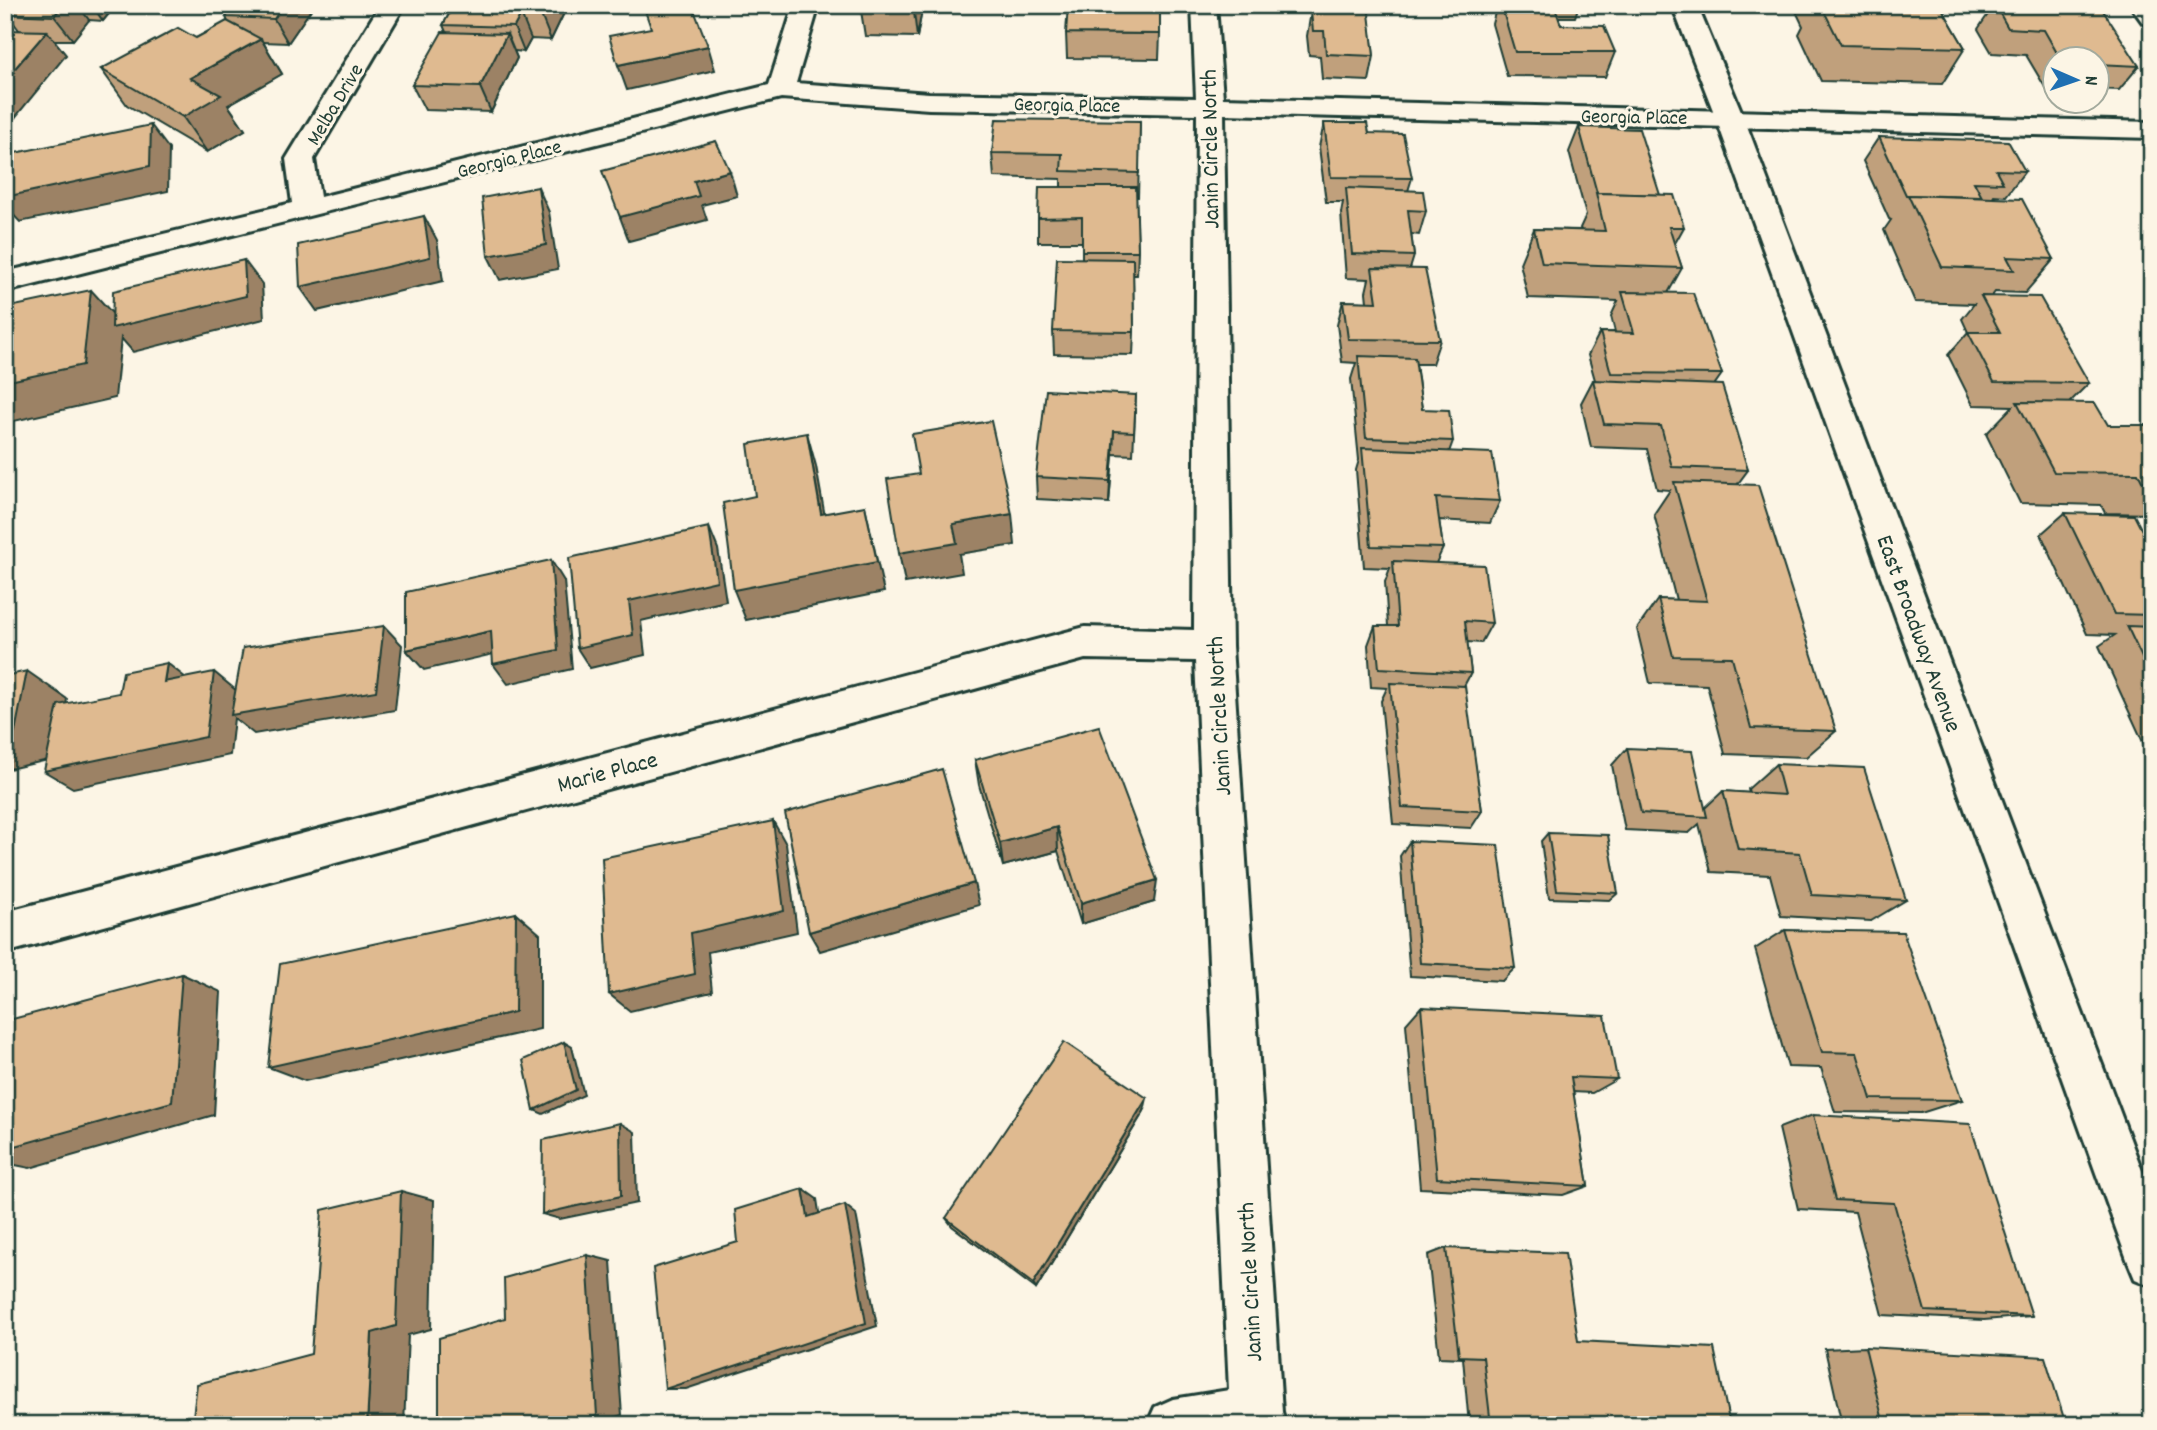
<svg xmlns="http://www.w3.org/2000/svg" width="2157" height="1430" font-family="Dekko,sans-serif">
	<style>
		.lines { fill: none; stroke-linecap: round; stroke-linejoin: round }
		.street-casing { stroke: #1f3d34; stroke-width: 6 }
		.secondary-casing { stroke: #1f3d34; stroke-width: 6 }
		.street { fill: #fcf5e5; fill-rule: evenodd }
		.secondary { fill: #fcf5e5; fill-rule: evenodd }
		.wall { fill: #c0a07c; stroke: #1f3d34; stroke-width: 2 }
		.shaded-wall { fill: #9c8265; stroke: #1f3d34; stroke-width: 2 }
		.building { fill: #dfba90; stroke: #1f3d34; stroke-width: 2 }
		.labels { text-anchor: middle; stroke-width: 6; stroke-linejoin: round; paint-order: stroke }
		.far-street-label { font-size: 21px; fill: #1f3d34; stroke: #fcf5e5 }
		.street-label { font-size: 24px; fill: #1f3d34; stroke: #fcf5e5 }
	</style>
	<rect width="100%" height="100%" fill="#fcf5e5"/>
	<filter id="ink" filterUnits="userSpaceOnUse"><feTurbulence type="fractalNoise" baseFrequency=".0143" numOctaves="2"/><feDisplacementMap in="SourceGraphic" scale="14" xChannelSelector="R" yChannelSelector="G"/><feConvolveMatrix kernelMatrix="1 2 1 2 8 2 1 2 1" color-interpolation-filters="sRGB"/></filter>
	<g filter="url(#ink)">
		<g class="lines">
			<defs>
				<g id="street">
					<path d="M380,5H405L314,159L320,197L769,85L794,5H819L796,83L929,93L1196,98L1192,5H1216L1223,98L2152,122V138L1224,114L1232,646L1282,1412L1286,1425H1147L1155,1407L1173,1399L1229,1390L1195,661L1085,659L5,953V912L1085,627L1194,630L1197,114L929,109L781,98L5,292V272L292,203L286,159Z"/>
					<path d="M2130,5H2152V25L2143,23Z"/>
				</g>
				<path id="secondary" d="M1672,5H1697L1744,118L2152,1197V1286L2135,1279L2128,1262L1716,118Z"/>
			</defs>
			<use href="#street" class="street-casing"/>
			<use href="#secondary" class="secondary-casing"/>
			<use href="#street" class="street"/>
			<use href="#secondary" class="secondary"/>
		</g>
		<g class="wall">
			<path d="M15,5H116L103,21L89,20L73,40H54L66,55L19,30L7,14Z"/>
			<path d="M234,5H314L288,43L263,42L282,74L228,105L245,130L207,152L127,105L101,69L196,38L228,22L226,17Z"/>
			<path d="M454,5H561L564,13L551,40L531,39L524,52L514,51L517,58L491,112L425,110L412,85L446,32L443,25Z"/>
			<path d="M923,5L917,37L865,36L861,11Z"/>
			<path d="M1317,5H1376L1375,11H1368L1374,56L1369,81L1322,79L1320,56L1309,55L1307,36L1311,12H1317Z"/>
			<path d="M1497,5H1579L1575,17H1558L1561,25L1615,52L1605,77L1507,76L1492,24Z"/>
			<path d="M1793,5H1940L1965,48L1942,84L1821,81L1799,34L1803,26Z"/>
			<path d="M1992,5H2086L2084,8L2139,66L2119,90L2097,89V60H2055V88L2045,87L2026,55L1992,53L1978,29L1993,7Z"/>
			<path d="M1066,33L1160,34L1159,59L1067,58Z"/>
			<path d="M1140,121L1138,197H1136L1138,251L1137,275H1133L1134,332L1133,355L1054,354L1053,331L1082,258V242H1038V218L1061,187V179L994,177L992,153Z"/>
			<path d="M1324,123L1369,133L1412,178L1408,191L1426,211L1419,235L1411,234L1414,256L1410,269L1440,340L1432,364H1416L1422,409L1453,441L1449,452L1500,501L1490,523L1439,520L1443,548L1436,563L1492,623L1481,643L1467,642L1471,673L1464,686L1482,811L1471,828L1393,824L1381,701L1387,688L1371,687L1368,645L1375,626H1388L1385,582L1390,568L1364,567L1356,470L1359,460L1351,379L1356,363L1342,362L1337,325L1343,301L1367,302L1366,292L1369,279L1346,278L1341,213L1343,202H1326L1319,147Z"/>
			<path d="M1579,127L1660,195L1684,227L1674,245L1682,268L1668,293L1722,374L1715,384L1748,470L1737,485L1836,731L1806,757L1725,754L1707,685L1650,683L1637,629L1658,599L1676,600L1654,514L1670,490L1657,489L1647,449L1591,447L1581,403L1593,380H1595L1588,355L1600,332H1615L1611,316L1618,301L1528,298L1520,263L1534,229L1581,230L1580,228L1586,215L1569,152Z"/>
			<path d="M1879,137L2025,171L2006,196L1994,195L1992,198L2054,259L2025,293L1995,292L1992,296L2089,383L2070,402L2108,425H2152V514L2105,513L2101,505L2020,503L1986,434L2013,406L1973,405L1948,355L1968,332L1962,319L1974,304L1915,302L1884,230L1891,220L1889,219L1863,161Z"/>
			<path d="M1136,395L1133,455L1113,454L1109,503L1037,499L1036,477Z"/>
			<path d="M2065,513L2152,550V754L2148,753L2099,646L2115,635L2087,634L2041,534Z"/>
			<path d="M1627,748L1705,808L1723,791L1749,793L1748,789L1776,764L1906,900L1871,921L1781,916L1770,875L1711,872L1699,824L1689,833L1625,830L1612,765Z"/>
			<path d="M975,760L1154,902L1081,924L1058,851L1003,866L979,785Z"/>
			<path d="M1548,833L1618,893L1610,900L1549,898L1541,841Z"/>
			<path d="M1410,841L1515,968L1502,981L1410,976L1400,856Z"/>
			<path d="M1785,930L1962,1100L1921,1113L1835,1112L1821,1068L1788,1067L1755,949Z"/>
			<path d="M1421,1007L1617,1079L1592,1093L1573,1092L1588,1186L1563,1195L1420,1188L1406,1024Z"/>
			<path d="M1144,1111L1036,1289L952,1226L946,1218Z"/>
			<path d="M1813,1115L2032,1316L1984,1320L1882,1315L1855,1212L1798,1209L1779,1128Z"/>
			<path d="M1446,1248L1578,1341L1730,1425H1469L1463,1358L1439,1357L1428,1255Z"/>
			<path d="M1865,1347L2066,1425H1842L1825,1349Z"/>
		</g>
		<g class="shaded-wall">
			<path d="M63,5H78L89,20L73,40L54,16Z"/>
			<path d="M92,5H116L103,21Z"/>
			<path d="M283,5H314L288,43L274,19Z"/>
			<path d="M541,5H561L564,13L551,40L541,15Z"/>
			<path d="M915,5H923L917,37L914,12Z"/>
			<path d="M521,14L531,39L524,52L514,27Z"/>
			<path d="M47,31L66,55L5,130V80Z"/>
			<path d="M507,34L517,58L491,112L480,87Z"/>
			<path d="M261,39L282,74L228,105L245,130L207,152L183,117L190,78Z"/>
			<path d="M708,46L715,70L627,90L618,65Z"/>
			<path d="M151,125L169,149L168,191L20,222L5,206V197Z"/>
			<path d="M730,171L737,196L702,205L707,220L629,241L620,217L694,181Z"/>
			<path d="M538,187L549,212L558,269L500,280L488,256Z"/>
			<path d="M424,216L437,240L443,281L317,311L300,287Z"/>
			<path d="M244,260L262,284L264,319L133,352L121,338L115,398L10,422L5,417V382L91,290L122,324Z"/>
			<path d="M1114,431L1113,454L1109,503L1110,481Z"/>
			<path d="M807,433L816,466L830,545L821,514Z"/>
			<path d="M865,506L884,592L746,620L734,590Z"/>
			<path d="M1012,514L1015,545L959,554L962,573L905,583L899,553L953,524Z"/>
			<path d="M709,527L718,549L726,601L641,621L645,655L590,668L577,648Z"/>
			<path d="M551,560L564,581L572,669L508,684L493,664Z"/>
			<path d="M384,626L402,645L395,710L254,734L234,718L230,755L73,788L44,771L214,672L237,691Z"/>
			<path d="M491,631L507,651L424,670L406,650Z"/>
			<path d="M167,663L191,682H164Z"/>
			<path d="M27,671L67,699L57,758L5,770V734Z"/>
			<path d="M773,821L786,844L797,932L708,952L712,992L630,1011L609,994L691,933Z"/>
			<path d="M1057,827L1058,851L1003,866L1000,843Z"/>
			<path d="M1157,880L1154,902L1081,924V903Z"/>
			<path d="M974,883L979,905L820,951L809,932Z"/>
			<path d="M516,913L540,934V1029L305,1081L268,1067Z"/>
			<path d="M182,974L221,992L214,1115L30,1168L5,1163V1059Z"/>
			<path d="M564,1042L572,1047L584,1095L543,1114L534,1110Z"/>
			<path d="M1147,1098L1144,1111L1036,1289L1033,1284Z"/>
			<path d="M620,1123L635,1132L637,1203L560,1219L542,1214Z"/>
			<path d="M803,1189L817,1199L821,1225L808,1217Z"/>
			<path d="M401,1191L434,1200L431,1329L408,1335L404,1425H367L372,1333Z"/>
			<path d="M845,1205L856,1214L877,1326L686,1389H665Z"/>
			<path d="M587,1255L611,1261L622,1415L590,1425H570Z"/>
		</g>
		<g class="building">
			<path d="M15,5H63L54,16L7,14Z"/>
			<path d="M234,5H283L274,19L226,17Z"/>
			<path d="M454,5H546L541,15L521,14L514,27L443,25Z"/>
			<path d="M643,5H692L708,46L618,65L609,36L651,28Z"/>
			<path d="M863,5H915L914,12L861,11Z"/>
			<path d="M1068,5H1160V34L1066,33Z"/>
			<path d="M1321,5H1368L1374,56L1326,54L1324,31H1313L1311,12H1321Z"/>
			<path d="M1501,5H1554L1561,25L1604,26L1615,52H1515Z"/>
			<path d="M1821,5H1940L1965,48L1841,45Z"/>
			<path d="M1995,5L2102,9L2139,66L2097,64V60H2061L2044,30L2008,28Z"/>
			<path d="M227,21L261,39L190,78L221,95L183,117L101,69L178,28L196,38Z"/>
			<path d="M5,30L47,31L5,80Z"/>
			<path d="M442,32L507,34L480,87L412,85Z"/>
			<path d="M996,119L1140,121L1139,173L1061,171L1062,154L992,153Z"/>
			<path d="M1324,123H1367L1369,133L1403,134L1412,178L1331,177Z"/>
			<path d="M151,125L150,166L5,197V155Z"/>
			<path d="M1579,127L1639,129L1660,195L1597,193Z"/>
			<path d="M1879,137L2008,141L2025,171L1996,170L2003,183L1974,182L1982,197L1906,195Z"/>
			<path d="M716,141L730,171L694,181L699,196L620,217L602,171Z"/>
			<path d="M538,187L546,245L488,256L482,198Z"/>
			<path d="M1039,187H1136L1138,251H1082V217L1038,218Z"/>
			<path d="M1346,188L1423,191L1426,211L1408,210L1414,256L1352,254Z"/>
			<path d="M1596,193L1674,195L1684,227H1669L1682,268L1542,263L1534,229L1605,231Z"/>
			<path d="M1908,195L2022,199L2054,259L2007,257L2014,270L1942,267Z"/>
			<path d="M424,216L430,257L300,287L298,245Z"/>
			<path d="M1057,258L1133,259L1134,332L1053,331Z"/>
			<path d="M244,260L246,296L112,328L113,291Z"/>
			<path d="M1372,268L1425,269L1440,340L1348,339L1343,301L1377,302Z"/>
			<path d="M91,290L83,365L5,382V308Z"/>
			<path d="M1622,292L1693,293L1722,374L1611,373L1600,332L1634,333Z"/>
			<path d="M1981,296L2040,297L2089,383L1994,382L1968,332H2000Z"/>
			<path d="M1358,356L1415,358L1422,409L1449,410L1453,441L1366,438Z"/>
			<path d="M1593,380L1722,385L1748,470L1672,467L1661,426L1604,424Z"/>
			<path d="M1046,390L1136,395L1134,432L1114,431L1110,481L1036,477Z"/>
			<path d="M2017,402L2095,403L2108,425H2152V482L2142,481L2138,473L2054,472Z"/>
			<path d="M991,421L1012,514L953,524L957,543L899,553L887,479L919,474L912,434Z"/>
			<path d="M807,433L821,514L865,506L877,562L734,590L723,503L755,496L748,444Z"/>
			<path d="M1362,448L1492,453L1500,501L1436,498L1443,548L1371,546Z"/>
			<path d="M1674,482L1758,485L1836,731L1751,728L1732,657L1673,656L1658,599L1707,601Z"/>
			<path d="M2065,513L2134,515L2152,550V615L2114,614Z"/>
			<path d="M709,527L717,581L629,601L633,635L577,648L569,558Z"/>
			<path d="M551,560L558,650L493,664L491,631L406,650V592Z"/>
			<path d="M1393,561L1484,565L1492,623L1465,621L1471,673L1379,668L1375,626H1398Z"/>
			<path d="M384,626L376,691L231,715L243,648Z"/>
			<path d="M2127,626L2152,627V679Z"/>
			<path d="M167,663L164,682L214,672L206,737L44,771L58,705L119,693L123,672Z"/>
			<path d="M27,671L15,732L5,734V676Z"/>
			<path d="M1390,683L1465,686L1482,811L1402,807Z"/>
			<path d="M1099,726L1157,880L1081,903L1057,827L1000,843L975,760Z"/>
			<path d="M1627,748L1692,751L1707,817L1641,813Z"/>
			<path d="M1776,764L1864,768L1906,900L1812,895L1800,853L1738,849L1723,791L1784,795Z"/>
			<path d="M942,769L974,883L809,932L785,813Z"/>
			<path d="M773,821L784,911L691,933L695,974L609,994L602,858Z"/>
			<path d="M1548,833L1608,835L1618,893L1557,890Z"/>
			<path d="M1410,841L1498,845L1515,968L1420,963Z"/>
			<path d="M516,913L515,1012L268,1067L280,964Z"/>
			<path d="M1785,930L1903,932L1962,1100L1871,1099L1857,1053L1822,1052Z"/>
			<path d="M182,974L172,1102L5,1149V1021Z"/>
			<path d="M1421,1007L1605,1016L1617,1079L1571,1077L1588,1186L1437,1178Z"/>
			<path d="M564,1042L576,1090L534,1110L523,1060Z"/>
			<path d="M1064,1042L1147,1098L1033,1284L946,1218Z"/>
			<path d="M1813,1115L1970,1124L2032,1316L1925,1311L1894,1203L1835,1200Z"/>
			<path d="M620,1123L621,1196L542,1214L543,1140Z"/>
			<path d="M803,1189L808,1217L845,1205L866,1323L665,1389L653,1268L738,1242L735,1210Z"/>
			<path d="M401,1191L396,1326L372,1333L367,1425H192L197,1384L311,1354L322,1210Z"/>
			<path d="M1446,1248L1565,1253L1578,1341L1714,1348L1730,1425H1491L1483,1357L1459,1356Z"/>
			<path d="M587,1255L597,1416L570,1425H439V1338L505,1318L504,1278Z"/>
			<path d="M1865,1347L2045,1357L2066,1425H1884Z"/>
		</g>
	</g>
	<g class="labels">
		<g class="far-street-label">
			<text transform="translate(334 104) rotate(-59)" y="7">Melba Drive</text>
			<text transform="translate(1067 104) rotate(1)" y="7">Georgia Place</text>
			<text transform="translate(1634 116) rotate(1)" y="7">Georgia Place</text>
			<text transform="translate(509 158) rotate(-14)" y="7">Georgia Place</text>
		</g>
		<g class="street-label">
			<text transform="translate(1209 149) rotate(-91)" y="8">Janin Circle North</text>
			<text transform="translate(1920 633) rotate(70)" y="8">East Broadway Avenue</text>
			<text transform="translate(1218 716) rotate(-93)" y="8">Janin Circle North</text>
			<text transform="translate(607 771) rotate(-15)" y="8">Marie Place</text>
			<text transform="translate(1249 1282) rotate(-93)" y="8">Janin Circle North</text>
		</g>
	</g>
	<rect width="2157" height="1430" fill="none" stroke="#fcf5e5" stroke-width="28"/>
	<rect x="14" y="14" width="2129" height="1402" fill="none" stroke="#1f3d34" stroke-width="2.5" filter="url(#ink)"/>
	<g transform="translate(2076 80) rotate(92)"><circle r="33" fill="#fcf5e5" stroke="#a4ab9e" stroke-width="2"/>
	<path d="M0-5L12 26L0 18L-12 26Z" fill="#1f6fb2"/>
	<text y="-10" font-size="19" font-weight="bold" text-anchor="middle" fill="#1f3d34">N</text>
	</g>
</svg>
